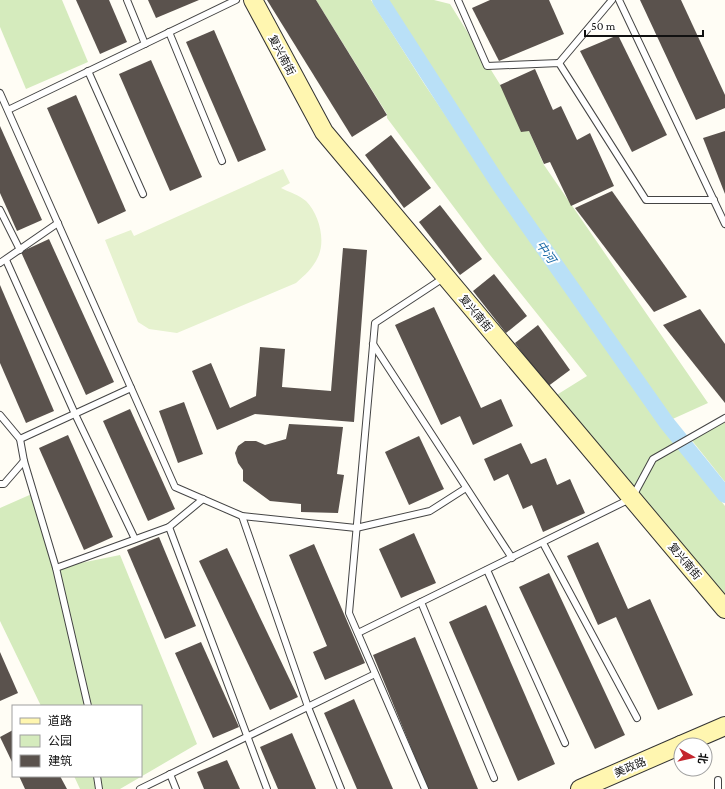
<svg xmlns="http://www.w3.org/2000/svg" width="725" height="789" font-family="'Crimson Pro','Noto Sans SC',serif">
	<style>
		.green { fill: #d5ebbd }
		.pitch { fill: #e6f2cf }
		.lines { fill: none; stroke-linecap: round; stroke-linejoin: round }
		.canal { stroke: #b9e0f7; stroke-width: 16 }
		.building { fill: #5a524d }
		.lane-casing { stroke: #444; stroke-width: 8 }
		.secondary-casing { stroke: #333; stroke-width: 20 }
		.lane { stroke: #fff; stroke-width: 6 }
		.secondary { stroke: #fff6b0; stroke-width: 18 }
		.labels { text-anchor: middle; stroke-width: 4; stroke-linejoin: round; paint-order: stroke }
		.street-label { font-size: 11px; fill: #111; stroke: #fff }
		.water-label { font-size: 12px; font-style: italic; fill: #1768a6; stroke: #fff }
	</style>
	<rect width="100%" height="100%" fill="#fffdf5"/>
	<g class="green">
		<path d="M0,0H62L88,62L26,89L0,27Z"/>
		<path d="M316,0H371L425,85L536,249L669,437L725,506V607L555,396L587,376L486,250L387,118V114Z"/>
		<path d="M387,0H434L450,4L529,131L544,165L708,403L666,422L563,275L438,89Z"/>
		<path d="M725,419V482L690,438Z"/>
		<path d="M34,493L56,568L120,555L197,744L120,789H80L74,776H141V706H41L0,621V508Z"/>
	</g>
	<path class="pitch" d="M283,169L290,183L281,188C289,192 299,195 306,201C319,214 326,240 318,257C313,268 305,275 296,283L177,333L149,329L138,322L105,240L131,230L134,236Z"/>
	<g class="lines">
		<path class="canal" d="M380,0L500,186L666,422L725,495"/>
	</g>
	<g class="building">
		<path d="M76,0H109L127,42L100,54Z"/>
		<path d="M148,0H199L156,18Z"/>
		<path d="M267,0H316L387,115L352,137Z"/>
		<path d="M490,0H549L564,34L499,61L472,8Z"/>
		<path d="M640,0H681L725,95V108L696,120Z"/>
		<path d="M214,30L266,150L238,162L186,42Z"/>
		<path d="M618,35L667,135L632,152L580,51Z"/>
		<path d="M151,60L202,177L170,191L119,74Z"/>
		<path d="M535,69L553,110L561,106L577,140L590,133L614,186L571,206L550,162L544,164L529,131L521,132L500,85Z"/>
		<path d="M76,95L126,211L98,224L47,108Z"/>
		<path d="M0,126L42,220L17,231L0,193Z"/>
		<path d="M725,131V194L703,138Z"/>
		<path d="M391,135L431,188L404,208L365,155Z"/>
		<path d="M612,191L687,297L654,312L575,208Z"/>
		<path d="M440,205L482,259L460,275L419,222Z"/>
		<path d="M49,239L114,382L86,395L21,252Z"/>
		<path d="M343,248L367,250L354,422L255,414L217,430L192,371L211,363L230,408L256,396L260,347L285,349L282,387L331,391Z"/>
		<path d="M494,274L527,316L506,333L473,291Z"/>
		<path d="M0,285L54,411L26,423L0,363Z"/>
		<path d="M434,307L481,408L501,399L513,426L473,445L460,416L441,425L395,325Z"/>
		<path d="M700,309L725,344V403L663,325Z"/>
		<path d="M538,325L570,370L547,387L515,343Z"/>
		<path d="M184,402L203,454L178,463L159,411Z"/>
		<path d="M130,409L175,509L148,521L103,421Z"/>
		<path d="M289,424L343,427L337,474L344,475L338,513L301,512V504L270,501L243,481V470L238,463L235,453L238,446L245,441H256L265,445L286,439Z"/>
		<path d="M68,435L113,537L84,550L39,448Z"/>
		<path d="M419,436L444,489L409,505L385,452Z"/>
		<path d="M521,443L531,464L546,458L557,485L570,479L585,513L543,532L532,505L523,509L508,474L494,481L484,459Z"/>
		<path d="M414,533L436,583L401,598L379,549Z"/>
		<path d="M159,537L196,626L165,639L127,550Z"/>
		<path d="M598,542L628,609L650,599L693,695L658,710L616,617L598,625L567,556Z"/>
		<path d="M314,544L365,663L325,680L313,652L327,646L289,555Z"/>
		<path d="M227,548L298,697L270,710L199,561Z"/>
		<path d="M549,573L625,735L595,749L519,587Z"/>
		<path d="M486,605L555,764L518,781L449,622Z"/>
		<path d="M415,637L478,789H428L373,655Z"/>
		<path d="M201,642L239,727L213,738L175,653Z"/>
		<path d="M0,652L18,693L0,701Z"/>
		<path d="M354,699L393,789H357L324,713Z"/>
		<path d="M13,730V764L0,737Z"/>
		<path d="M292,733L316,789H278L260,747Z"/>
		<path d="M227,760L240,789H204L197,772Z"/>
		<path d="M19,776H60L67,789H25Z"/>
	</g>
	<g class="lines">
		<defs>
			<g id="lane">
				<path d="M127,0L145,44"/>
				<path d="M458,0L487,66L559,63L646,200H714"/>
				<path d="M619,0L725,224"/>
				<path d="M169,32L222,161"/>
				<path d="M559,63L612,0"/>
				<path d="M88,71L143,194"/>
				<path d="M0,93L175,487L242,516L356,528L430,511L466,488"/>
				<path d="M8,110L236,0"/>
				<path d="M0,210L20,250"/>
				<path d="M6,260L75,414L135,539"/>
				<path d="M0,263L58,223"/>
				<path d="M373,344L512,558"/>
				<path d="M0,415L20,439L24,461L56,568L88,706"/>
				<path d="M20,439L131,388"/>
				<path d="M0,484H4L24,461"/>
				<path d="M242,516L308,707L341,789"/>
				<path d="M169,527L267,789"/>
				<path d="M543,543L637,718"/>
				<path d="M56,568L169,527L203,499"/>
				<path d="M487,570L565,743"/>
				<path d="M421,602L494,778"/>
				<path d="M358,633L632,498L653,459L725,418"/>
				<path d="M170,774L176,789"/>
				<path d="M97,776L99,789"/>
				<path d="M718,780V789"/>
				<path d="M140,789L375,674"/>
				<path d="M425,789L349,613L375,323L445,277"/>
			</g>
			<g id="secondary">
				<path d="M253,0L324,132L725,609"/>
				<path d="M681,745L725,726"/>
				<path d="M580,789L681,745"/>
			</g>
		</defs>
		<use href="#lane" class="lane-casing"/>
		<use href="#secondary" class="secondary-casing"/>
		<use href="#lane" class="lane"/>
		<use href="#secondary" class="secondary"/>
	</g>
	<g class="labels">
		<g class="street-label">
			<text transform="translate(282 55) rotate(62)" y="4">复兴南街</text>
			<text transform="translate(476 313) rotate(50)" y="4">复兴南街</text>
			<text transform="translate(685 561) rotate(50)" y="4">复兴南街</text>
			<text transform="translate(630 767) rotate(-23)" y="4">美政路</text>
		</g>
		<g class="water-label">
			<text transform="translate(546 252) rotate(55)" y="4">中河</text>
		</g>
	</g>
	<rect x="12" y="705" width="130" height="72" fill="#ffffff" stroke="#a0a0a0"/>
	<rect x="20" y="718" width="20" height="6" fill="#fff6b0" stroke="#a0a0a0"/>
	<text x="48" y="725" font-size="12" fill="#111111">道路</text>
	<rect x="20" y="735" width="20" height="12" fill="#d5ebbd" stroke="#a0a0a0"/>
	<text x="48" y="745" font-size="12" fill="#111111">公园</text>
	<rect x="20" y="755" width="20" height="12" fill="#5a524d" stroke="#a0a0a0"/>
	<text x="48" y="765" font-size="12" fill="#111111">建筑</text>
	<g transform="translate(693 757) rotate(98)"><circle r="19" fill="#ffffff" stroke="#a0a0a0"/>
	<path d="M0-3L7 15L0 10L-7 15Z" fill="#c4262e"/>
	<text y="-6" font-size="11" font-weight="bold" text-anchor="middle" fill="#111111">北</text>
	</g>
	<path d="M585 30v6h118v-6" fill="none" stroke="#111111" stroke-width="2"/>
	<text x="591" y="30" font-size="12" fill="#111111" stroke="#ffffff" stroke-width="3" paint-order="stroke">50 m</text>
</svg>
